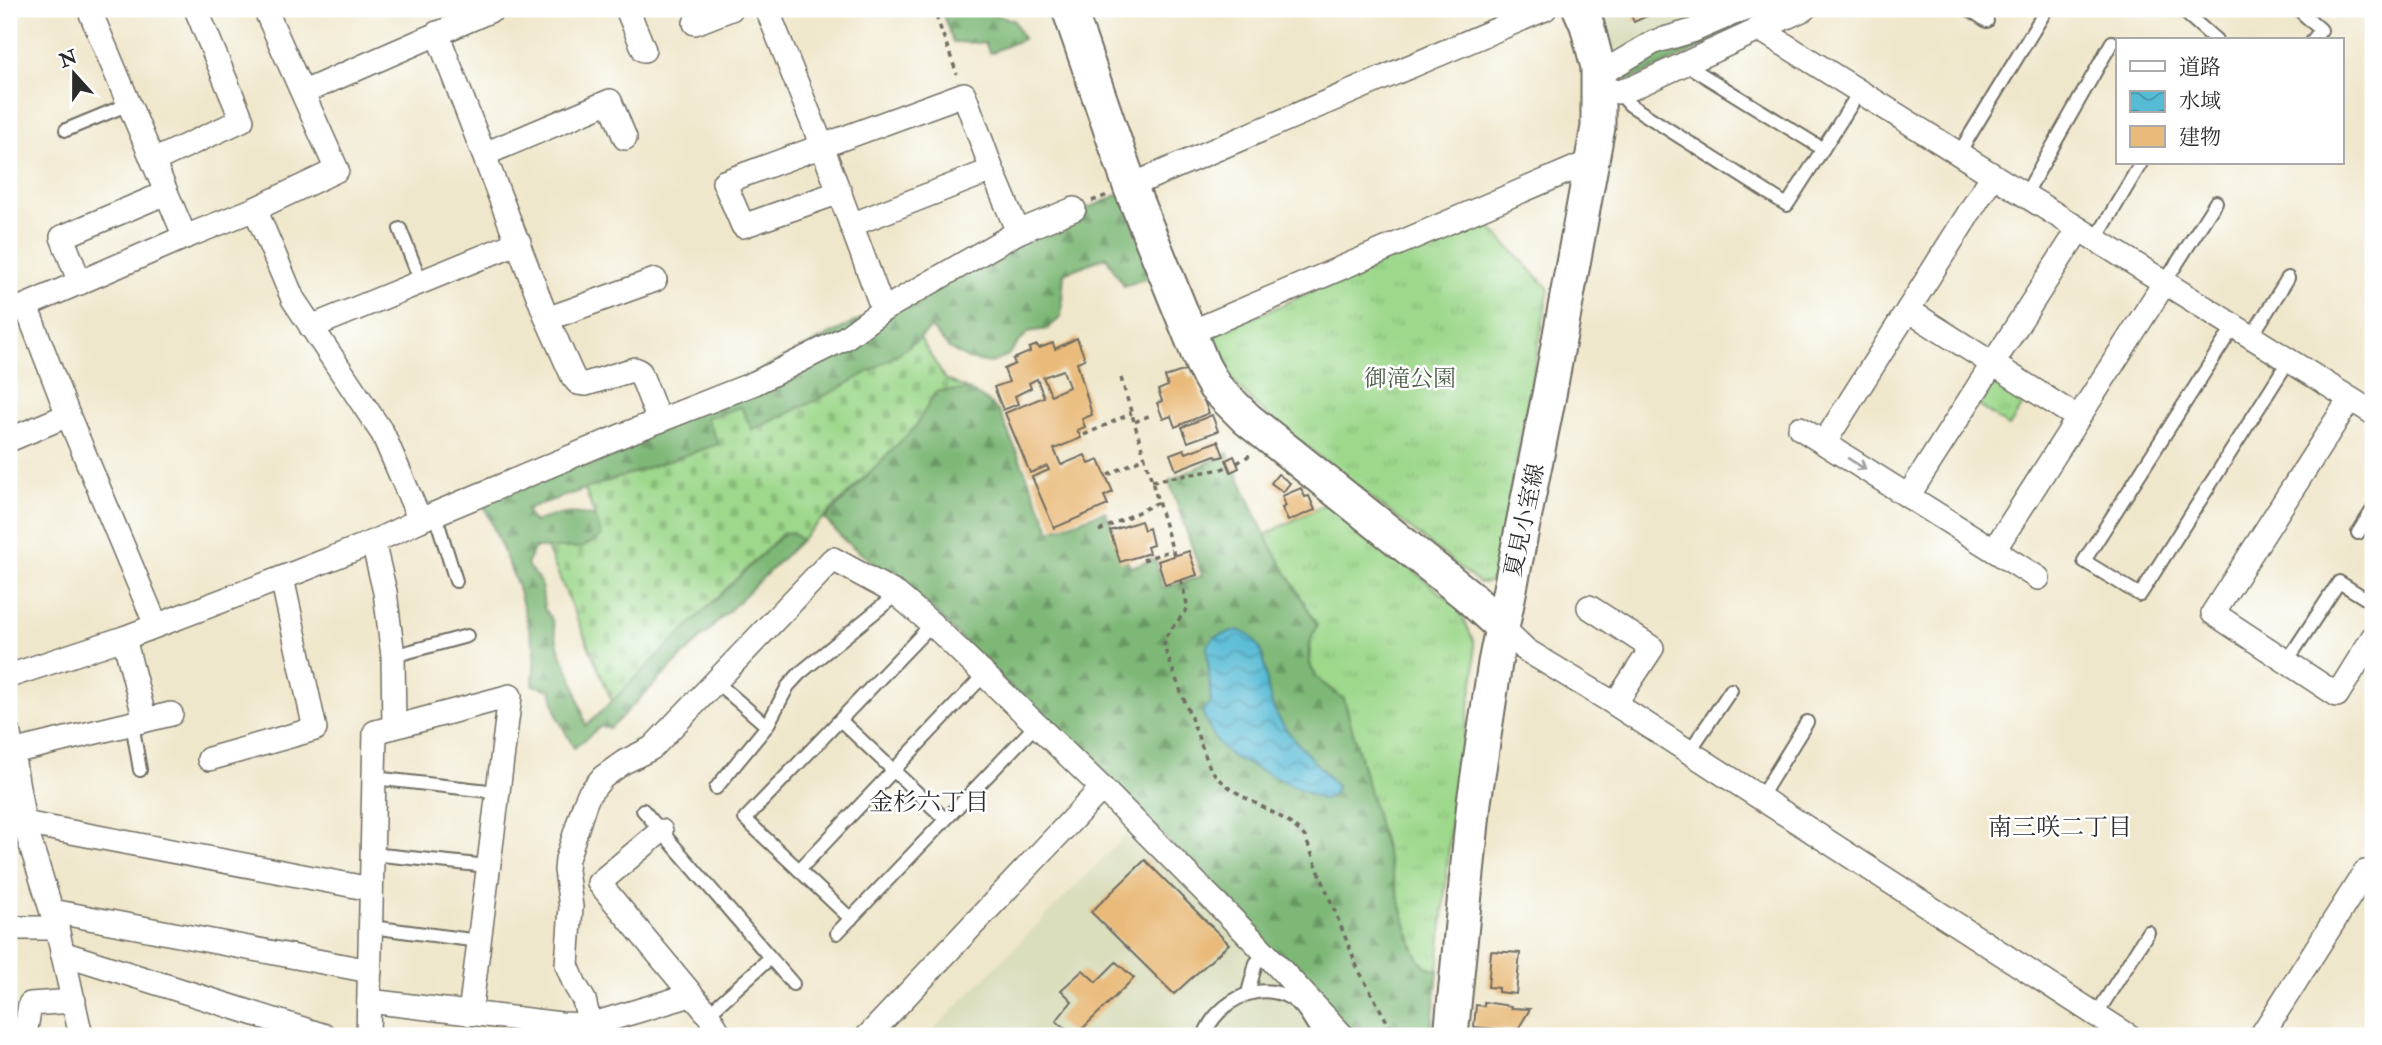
<svg xmlns="http://www.w3.org/2000/svg" width="2382" height="1045" font-family="'IM FELL Double Pica','Noto Serif JP',serif">
	<style>
		.built { fill: #dadebd }
		.grass { fill: url(#grass-tufts); stroke: #64825b; stroke-width: 2 }
		.forest { fill: url(#forest-firs); stroke: #547251; stroke-width: 2 }
		.cemetery { fill: url(#cemetery-stones); stroke: #64825b; stroke-width: 2 }
		.water { fill: url(#water-waves); stroke: #407380; stroke-width: 2 }
		.building { fill: #e9ba79; fill-rule: evenodd }
		.lines { fill: none; stroke-linecap: round; stroke-linejoin: round }
		.lane-casing { stroke: #706d63; stroke-width: 16 }
		.street-casing { stroke: #706d63; stroke-width: 26 }
		.secondary-casing { stroke: #706d63; stroke-width: 37 }
		.path { stroke: #706d63; stroke-width: 3.5; stroke-dasharray: 5 5; stroke-linecap: butt }
		.lane { stroke: #fff; stroke-width: 12 }
		.street { stroke: #fff; stroke-width: 23 }
		.secondary { stroke: #fff; stroke-width: 33 }
		.oneway { stroke: #a0a0a0 }
		.labels { text-anchor: middle; stroke-width: 5; stroke-linejoin: round; paint-order: stroke }
		.park-label { font-size: 23px; fill: #4d5f48; stroke: #fff }
		.street-label { font-size: 23px; fill: #2b2b2b; stroke: #fff }
		.neighbourhood-label { font-size: 24px; fill: #2b2b2b; stroke: #fff }
	</style>
	<defs>
		<pattern id="grass-tufts" width="24" height="20" patternUnits="userSpaceOnUse" patternTransform="scale(1.75)"><rect width="24" height="20" fill="#9dd88b"/><path d="M3 7l-1-3M5 7V3M7 7l1-3M15 17l-1-3M17 17v-4M19 17l1-3" fill="none" stroke="#87ba78"/></pattern>
		<pattern id="forest-firs" width="22" height="20" patternUnits="userSpaceOnUse" patternTransform="scale(1.75)"><rect width="22" height="20" fill="#7eb877"/><path d="M5 1l3.5 6h-7zM16 11l3.5 6h-7z" fill="#679662"/></pattern>
		<pattern id="cemetery-stones" width="16" height="16" patternUnits="userSpaceOnUse" patternTransform="scale(1.75)"><rect width="16" height="16" fill="#9dd88b"/><path d="M2 7V4a2 2 0 0 1 4 0v3zM10 15v-3a2 2 0 0 1 4 0v3z" fill="#87ba78"/></pattern>
		<pattern id="water-waves" width="16" height="10" patternUnits="userSpaceOnUse" patternTransform="scale(1.75)"><rect width="16" height="10" fill="#56bbd5"/><path d="M0 5q4-4 8 0t8 0" fill="none" stroke="#4798ad"/></pattern>
	</defs>
	<rect width="100%" height="100%" fill="#fff"/>
	<filter id="ink" filterUnits="userSpaceOnUse"><feTurbulence type="fractalNoise" baseFrequency=".0143" numOctaves="2"/><feDisplacementMap in="SourceGraphic" scale="14" xChannelSelector="R" yChannelSelector="G"/><feConvolveMatrix kernelMatrix="1 2 1 2 8 2 1 2 1" color-interpolation-filters="sRGB"/></filter>
	<filter id="wash" filterUnits="userSpaceOnUse"><feTurbulence type="fractalNoise" baseFrequency=".00686" numOctaves="4" result="noise"/><feDisplacementMap in="SourceGraphic" scale="28" xChannelSelector="R" yChannelSelector="G"/><feGaussianBlur stdDeviation="1.57" result="paint"/><feColorMatrix in="noise" values="0 0 0 0 0 0 0 0 0 0 0 0 0 0 0 0 0 1.4 0 .05"/><feComposite in="paint" operator="in"/></filter>
	<g filter="url(#wash)">
		<rect width="100%" height="100%" fill="#efe7cb"/>
		<g class="built">
			<path d="M1601,9H1727L1629,50L1613,48Z"/>
			<path d="M1133,828L1333,1036H927Z"/>
		</g>
		<g class="grass">
			<path d="M1480,217L1549,289L1495,575L1489,582L1479,583L1257,407L1222,369L1207,338Z"/>
			<path d="M1995,377L2030,395L2009,427L1978,405Z"/>
			<path d="M1329,502L1458,607L1474,642L1475,671L1453,802L1438,971L1428,969L1418,960L1322,684L1314,676L1309,663L1311,638L1265,535Z"/>
		</g>
		<g class="forest">
			<path d="M941,9L979,11L1014,20L1023,39L990,53L985,43L953,42Z"/>
			<path d="M1757,9H1786L1630,80L1623,78L1620,70Z"/>
			<path d="M1122,193L1153,276L1124,286L1106,257L1064,273L1061,317L1047,329L1028,332L1007,356L991,363L968,359L949,348L931,328C883,372 811,404 751,430L741,407L707,419L719,444L526,509L533,522C556,514 572,510 596,517L602,536L581,548H534L527,565L541,583L544,608L552,620L559,649L574,683L586,726L784,533L792,532L801,540L610,728L601,726L574,748L558,718L551,690L533,685L535,650L517,584L481,498L624,439L1013,242Z"/>
			<path d="M969,390L986,400L1000,413L1051,531L1105,511L1130,567L1155,559L1163,588L1202,576L1169,481L1228,453L1265,535L1317,625C1298,663 1313,678 1344,699L1411,942C1417,958 1421,967 1438,971L1431,1036H1350L1111,780L988,666L931,608L844,540L825,519L915,427L936,391Z"/>
		</g>
		<path class="cemetery" d="M920,338L945,379L969,390L936,391L915,427L801,540L792,532L783,533L612,701L547,548H581L602,536L585,489L719,444L706,418L741,407L752,430C810,404 870,376 920,338Z"/>
		<path class="water" d="M1237,630C1270,637 1262,677 1272,704C1284,736 1315,759 1336,786C1334,796 1331,798 1321,799L1234,758C1216,746 1210,730 1202,711L1211,702L1207,646L1214,637Z"/>
		<g id="blocks">
			<g class="building">
				<path d="M1628,9H1663L1634,22Z"/>
				<path d="M1077,338L1085,359L1077,362L1092,415L1082,419L1085,427L1077,430L1081,438L1054,449L1061,465L1085,455L1089,464L1099,460L1113,492L1104,496L1108,505L1054,528L1032,477L1049,470L1047,466L1030,473L1005,413L1044,397L1037,379L1029,383L1031,388L1015,396L1018,404L1003,410L994,387L1009,382L1004,369L1015,364L1013,359L1030,352L1029,348L1037,345L1039,348L1053,343L1055,349ZM1063,370L1069,387L1051,395L1043,377Z"/>
				<path d="M1186,370L1189,378L1194,376L1209,413L1175,427L1171,416L1163,419L1157,403L1162,401L1158,390L1168,386L1165,377Z"/>
				<path d="M1212,415L1218,431L1188,442L1182,427Z"/>
				<path d="M1218,441L1224,456L1217,458L1215,455L1176,470L1170,454L1184,449L1186,453Z"/>
				<path d="M1234,456L1239,468L1231,472L1226,460Z"/>
				<path d="M1278,474L1290,483L1283,492L1271,483Z"/>
				<path d="M1301,488L1305,497L1309,496L1315,510L1288,521L1282,508L1286,506L1282,496Z"/>
				<path d="M1141,521L1144,530L1149,528L1153,545L1147,547L1149,553L1120,562L1110,531Z"/>
				<path d="M1189,551L1197,575L1165,585L1158,561Z"/>
				<path d="M1145,860L1229,944L1174,994L1091,912Z"/>
				<path d="M1491,951L1520,953L1516,994L1498,992V988L1488,987Z"/>
				<path d="M1116,962L1134,978L1075,1036L1056,1021L1072,1001L1061,990L1083,970L1096,982Z"/>
				<path d="M1484,1002L1511,1006V1008L1530,1009L1517,1031L1474,1027L1476,1005L1484,1006Z"/>
			</g>
		</g>
	</g>
	<g filter="url(#ink)">
		<use href="#blocks" fill-opacity="0" stroke="#706d63" stroke-width="2"/>
		<g class="lines">
			<defs>
				<g id="lane">
					<path d="M1969,9L1987,21"/>
					<path d="M2181,9L2216,40"/>
					<path d="M2298,9L2321,30L2313,40"/>
					<path d="M1685,64L1823,149"/>
					<path d="M1618,92L1630,105L1787,205L1860,91"/>
					<path d="M66,130L129,104"/>
					<path d="M1959,153L2046,10"/>
					<path d="M2025,195L2112,42"/>
					<path d="M400,229L421,282"/>
					<path d="M2096,239L2141,163"/>
					<path d="M2165,282L2216,202"/>
					<path d="M2234,326L2084,561L2140,595L2289,360"/>
					<path d="M2251,337L2288,278"/>
					<path d="M435,514L456,581"/>
					<path d="M2358,533L2373,509"/>
					<path d="M393,656L467,636"/>
					<path d="M2287,661L2339,582L2373,603"/>
					<path d="M716,682L767,726"/>
					<path d="M840,720L945,819"/>
					<path d="M132,723L140,770"/>
					<path d="M1689,752L1731,690"/>
					<path d="M374,778L497,792"/>
					<path d="M716,788L767,726L788,686L800,673L897,594"/>
					<path d="M1760,798L1807,722"/>
					<path d="M643,810L793,984"/>
					<path d="M372,854L488,866"/>
					<path d="M799,870L984,675"/>
					<path d="M851,919L745,819L932,624"/>
					<path d="M371,927L479,941"/>
					<path d="M837,933L1036,725"/>
					<path d="M1248,993L1256,963L1267,954"/>
					<path d="M708,1014L770,958"/>
					<path d="M2096,1015L2148,932"/>
					<path d="M1204,1036C1217,1000 1266,975 1298,1004C1307,1012 1313,1026 1320,1036"/>
				</g>
				<g id="street">
					<path d="M89,9L185,237"/>
					<path d="M627,9L644,50"/>
					<path d="M767,9L822,146L883,310"/>
					<path d="M695,23L731,9"/>
					<path d="M1758,28L2373,413"/>
					<path d="M437,33L547,319L573,377L578,383L586,384L635,369L640,372L659,421"/>
					<path d="M1598,75L1654,42L1692,31L1743,9"/>
					<path d="M1599,87L1618,92L1632,88L1804,9"/>
					<path d="M304,92L494,9"/>
					<path d="M485,154L610,101L625,138"/>
					<path d="M153,161L242,120L196,9"/>
					<path d="M1130,186L1545,9"/>
					<path d="M840,192L743,226L724,182L964,94L992,170L1018,232"/>
					<path d="M255,209L293,299L383,434L420,520"/>
					<path d="M851,225L992,170"/>
					<path d="M80,283L62,237L166,193"/>
					<path d="M26,306L68,415L156,625"/>
					<path d="M1908,310L2078,418"/>
					<path d="M9,313L185,237L255,209L337,170L265,9"/>
					<path d="M547,319L655,280"/>
					<path d="M311,327L519,242"/>
					<path d="M1189,333L1594,160"/>
					<path d="M2350,399L2213,613L2337,695L2373,637"/>
					<path d="M1800,428L2038,578"/>
					<path d="M9,440L68,415"/>
					<path d="M1824,443L1993,175"/>
					<path d="M1908,496L2079,229"/>
					<path d="M1994,550L2165,282"/>
					<path d="M1589,607L1652,648L1615,704"/>
					<path d="M1502,627L1526,650L1615,704L2129,1036"/>
					<path d="M124,638L145,720"/>
					<path d="M9,676L124,638L282,578L373,542L420,520L623,435L755,383L845,338L883,310L1018,232L1074,209"/>
					<path d="M394,727L510,696L470,1014"/>
					<path d="M9,734L24,823L57,928L81,1036"/>
					<path d="M12,752L171,714"/>
					<path d="M209,759L315,729L282,578"/>
					<path d="M9,824L24,823L371,889"/>
					<path d="M661,831L599,883L708,1014L721,1036"/>
					<path d="M52,911L370,971"/>
					<path d="M9,928H57"/>
					<path d="M62,953L325,1036"/>
					<path d="M369,1001L561,1024L590,1025L691,995"/>
					<path d="M590,1025L584,1000L575,985L567,965L571,907L566,870L567,859L585,803L589,794L603,777L624,762L652,748L833,559L897,594L932,624L1102,788L1256,943L1343,1036"/>
					<path d="M9,1029H26L30,1004L74,1001"/>
					<path d="M368,1036L375,732L394,727L393,656L385,592L373,542"/>
					<path d="M868,1036L1102,788"/>
					<path d="M2261,1036L2365,872"/>
				</g>
				<g id="secondary">
					<path d="M1069,9L1130,186L1203,366L1215,387L1247,419L1466,594L1502,627"/>
					<path d="M1451,1036L1474,802L1495,663L1549,395L1598,127V67L1587,25L1580,9"/>
				</g>
			</defs>
			<use href="#lane" class="lane-casing"/>
			<use href="#street" class="street-casing"/>
			<use href="#secondary" class="secondary-casing"/>
			<g class="path">
				<path d="M930,9L935,13L957,74"/>
				<path d="M1092,201L1108,195"/>
				<path d="M1121,378L1174,555"/>
				<path d="M1135,422L1153,414"/>
				<path d="M1084,435L1132,413"/>
				<path d="M1237,463L1250,455"/>
				<path d="M1108,475L1145,457"/>
				<path d="M1152,481L1222,469L1228,466"/>
				<path d="M1099,531L1159,502"/>
				<path d="M1143,560L1172,550"/>
				<path d="M1181,580L1188,608L1165,637L1164,647L1210,768C1233,801 1279,807 1305,837L1358,969L1395,1036"/>
			</g>
			<use href="#lane" class="lane"/>
			<use href="#street" class="street"/>
			<use href="#secondary" class="secondary"/>
		</g>
		<defs><path id="oneway-shaft" d="M-6 0H5M1.5-3L5.5 0L1.5 3" fill="none" stroke-width="1.6" stroke-linecap="round" stroke-linejoin="round" transform="scale(1.75)"/></defs>
		<use class="oneway" href="#oneway-shaft" transform="translate(1857 464) rotate(32)"/>
	</g>
	<g class="labels">
		<g class="park-label">
			<text x="1410" y="386">御滝公園</text>
		</g>
		<g class="street-label">
			<text transform="translate(1524 520) rotate(-78)" y="8">夏見小室線</text>
		</g>
		<g class="neighbourhood-label">
			<text x="929" y="810">金杉六丁目</text>
			<text x="2060" y="835">南三咲二丁目</text>
		</g>
	</g>
	<rect width="2382" height="1045" fill="none" stroke="#fff" stroke-width="35"/>
	<rect x="2116" y="38" width="228" height="126" fill="#ffffff" stroke="#aaaaaa" stroke-width="2"/>
	<rect x="2130" y="61" width="35" height="10" fill="#ffffff" stroke="#aaaaaa" stroke-width="2"/>
	<text x="2179" y="74" font-size="21" fill="#2b2b2b">道路</text>
	<rect x="2130" y="91" width="35" height="21" fill="url(#water-waves)" stroke="#aaaaaa" stroke-width="2"/>
	<text x="2179" y="108" font-size="21" fill="#2b2b2b">水域</text>
	<rect x="2130" y="126" width="35" height="21" fill="#e9ba79" stroke="#aaaaaa" stroke-width="2"/>
	<text x="2179" y="144" font-size="21" fill="#2b2b2b">建物</text>
	<g transform="translate(74 74) rotate(339)" stroke="#ffffff" stroke-width="5" paint-order="stroke">
	<path d="M0-5L12 26L0 18L-12 26Z" fill="#2b2b2b"/>
	<text y="-10" font-size="19" font-weight="bold" text-anchor="middle" fill="#2b2b2b">N</text>
	</g>
</svg>
